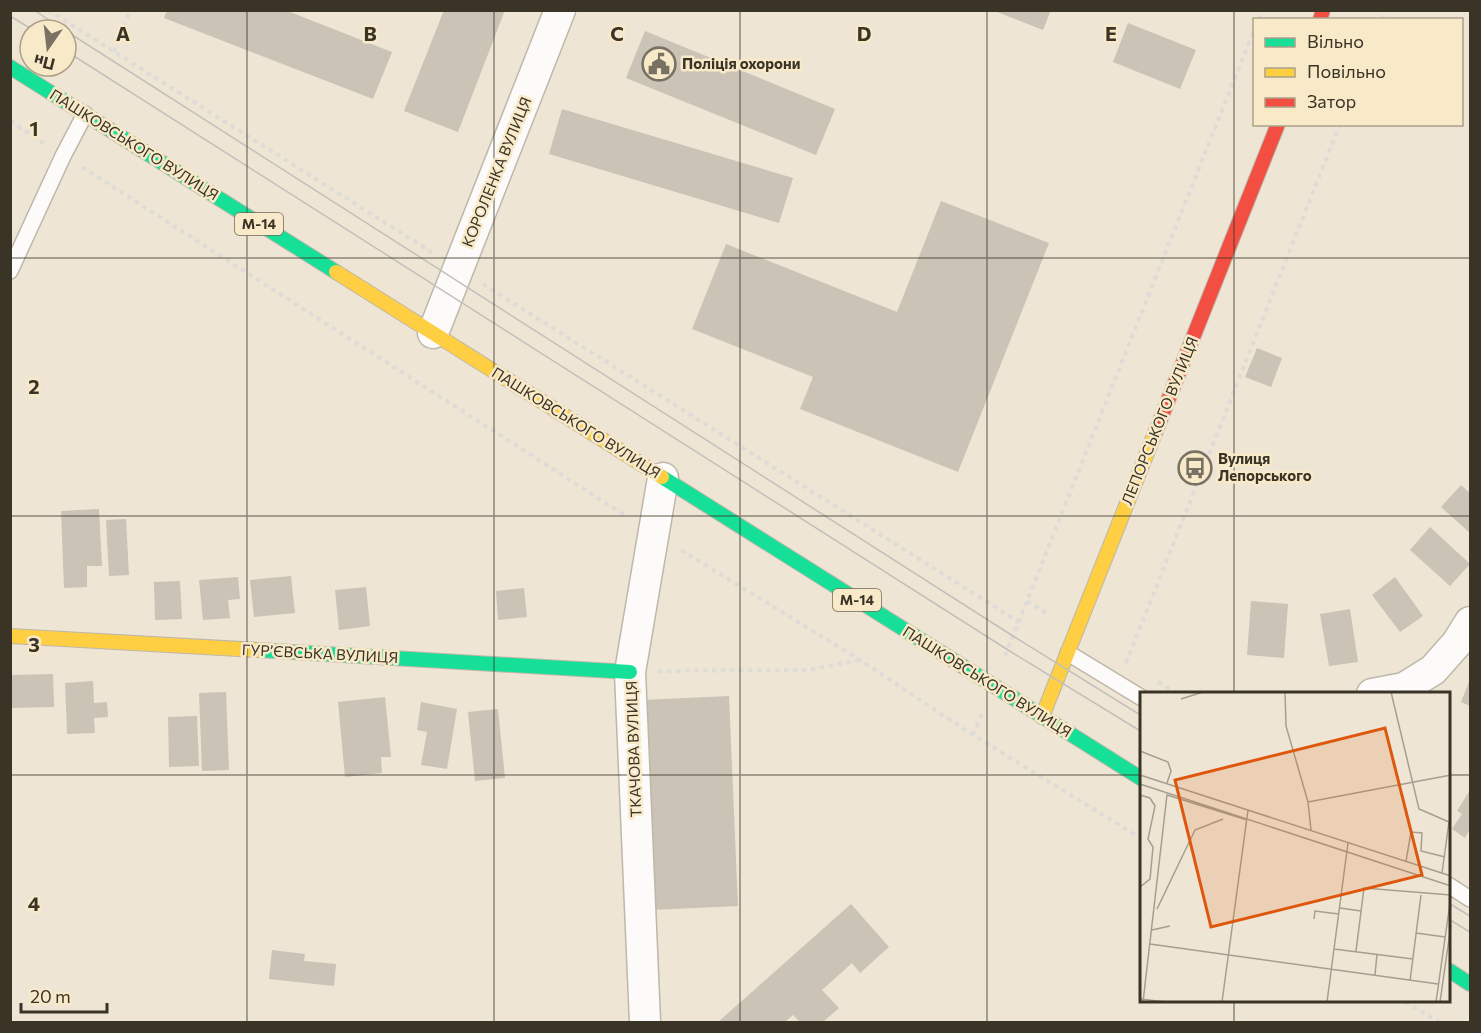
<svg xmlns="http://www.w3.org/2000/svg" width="1481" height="1033" font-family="Commissioner,sans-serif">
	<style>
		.building { fill: #cac3b6 }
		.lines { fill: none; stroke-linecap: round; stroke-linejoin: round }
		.lane-casing { stroke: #beb7aa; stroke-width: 18 }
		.street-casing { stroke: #beb7aa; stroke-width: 33 }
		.fast-casing { stroke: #beb7aa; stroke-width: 16 }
		.slow-casing { stroke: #beb7aa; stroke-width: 16 }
		.jam-casing { stroke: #beb7aa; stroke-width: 16 }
		.path { stroke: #dfdcd7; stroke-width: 4; stroke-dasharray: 4.5 4.5; stroke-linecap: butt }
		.lane { stroke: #fcfbf9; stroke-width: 15 }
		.street { stroke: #fcfbf9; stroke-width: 30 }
		.fast { stroke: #16e098; stroke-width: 14 }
		.slow { stroke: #ffcf43; stroke-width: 14 }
		.jam { stroke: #f24e42; stroke-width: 14 }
		.tram { stroke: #c3c0bc; stroke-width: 1.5 }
		.grid { fill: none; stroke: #3a3427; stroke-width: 1.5; stroke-opacity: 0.55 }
		.labels { text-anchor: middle; stroke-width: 5; stroke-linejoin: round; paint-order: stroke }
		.shield { fill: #f8e9c9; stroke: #736a58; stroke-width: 1.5 }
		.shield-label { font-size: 14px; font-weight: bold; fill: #3a3427 }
		.poi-label { font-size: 15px; font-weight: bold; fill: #3a3427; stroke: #f8e9c9; text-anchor: start }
		.street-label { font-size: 15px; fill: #3a3427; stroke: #f8e9c9 }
		.inset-road { fill: none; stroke: #a69e8f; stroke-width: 1.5 }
		.view { fill: #df570d; fill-opacity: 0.15; stroke: #df570d; stroke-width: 3 }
		.inset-edge { fill: none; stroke: #3a3427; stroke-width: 3 }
		.grid-label { font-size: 20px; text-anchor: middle; font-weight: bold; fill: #3a3427; stroke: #f8e9c9; stroke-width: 5; stroke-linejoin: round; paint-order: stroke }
	</style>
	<rect width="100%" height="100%" fill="#eee5d4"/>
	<g class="building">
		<path d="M167,10H285L392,52L373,99L164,18Z"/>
		<path d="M444,10H505L458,132L404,111Z"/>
		<path d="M992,10H1051L1043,30Z"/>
		<path d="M1128,23L1196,50L1180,89L1113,62Z"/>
		<path d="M645,31L835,109L816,155L626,78Z"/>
		<path d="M562,109L793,178L779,223L549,154Z"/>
		<path d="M941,201L1049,243L958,472L800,409L813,377L692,329L726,244L897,312Z"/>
		<path d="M1257,348L1282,358L1271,387L1245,377Z"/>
		<path d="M1461,485L1470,493V533L1441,507Z"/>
		<path d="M99,509L102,566H87V587L64,588L61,511Z"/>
		<path d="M126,519L129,575L109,576L106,520Z"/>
		<path d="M1430,527L1470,564L1450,586L1410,550Z"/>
		<path d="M291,576L295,613L254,617L250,580Z"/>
		<path d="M238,577L240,599L228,600L230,618L203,620L199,580Z"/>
		<path d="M1395,577L1423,616L1400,632L1372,595Z"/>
		<path d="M180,581L182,619L155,620L154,582Z"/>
		<path d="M366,587L370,626L339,630L335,590Z"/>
		<path d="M524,588L527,617L498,620L496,591Z"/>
		<path d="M1251,601L1288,604L1284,658L1247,655Z"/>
		<path d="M1350,609L1358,662L1329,666L1320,614Z"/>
		<path d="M53,674L54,707L10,708V675Z"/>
		<path d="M1470,679V706L1461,702Z"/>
		<path d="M93,681L94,703L107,702L108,717L94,718L95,733L67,734L65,683Z"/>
		<path d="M226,692L229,770L202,771L199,693Z"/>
		<path d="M729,696L738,906L652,910L643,700Z"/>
		<path d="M385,697L391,757H381L382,773L345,777L338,702Z"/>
		<path d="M421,702L457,709L447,769L421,765L427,732L417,730Z"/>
		<path d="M498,709L505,778L475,781L468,712Z"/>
		<path d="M197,716L199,766L169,767L168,717Z"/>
		<path d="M1470,790V829L1465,838L1452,829L1462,814L1457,811Z"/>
		<path d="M851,904L889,947L860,973L852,963L822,990L839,1008L823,1022H800L793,1015L785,1022H718Z"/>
		<path d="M272,950L305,954L304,961L336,964L334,986L269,979Z"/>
	</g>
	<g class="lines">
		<defs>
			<g id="lane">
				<path d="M10,271L63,156L85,114"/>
				<path d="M1068,653L1142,698"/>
				<path d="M1450,886L1470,899"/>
			</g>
			<g id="street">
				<path d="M433,333L560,10"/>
				<path d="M1372,694L1404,688L1433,670L1457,643L1470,622"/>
				<path d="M645,1022L630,672L663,478"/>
			</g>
			<g id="fast">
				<path d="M10,67L336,272"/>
				<path d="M662,477L1142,779"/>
				<path d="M258,650L630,672"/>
				<path d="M1450,971L1470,984"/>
			</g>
			<g id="slow">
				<path d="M336,272L662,477"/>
				<path d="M10,636L258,650"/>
				<path d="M1042,717L1155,433"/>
			</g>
			<g id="jam">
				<path d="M1320,20L1323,10"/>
				<path d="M1155,433L1278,124"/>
			</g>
		</defs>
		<use href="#lane" class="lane-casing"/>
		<use href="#street" class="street-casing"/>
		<use href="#fast" class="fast-casing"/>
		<use href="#slow" class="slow-casing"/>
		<use href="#jam" class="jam-casing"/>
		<g class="path">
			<path d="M48,10L433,253"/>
			<path d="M1259,20L1262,10"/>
			<path d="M1382,20L1385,10"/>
			<path d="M114,52L130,10"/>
			<path d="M10,121L45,144"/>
			<path d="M82,167L626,516"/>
			<path d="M483,284L1019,622"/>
			<path d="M681,550L860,660L973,735L1142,839"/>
			<path d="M1027,601L1050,615"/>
			<path d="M1005,656L1254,30"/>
			<path d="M1126,663L1340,124"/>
			<path d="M658,671L808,670L860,660"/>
			<path d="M1158,682L1178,694"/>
			<path d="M1176,693L1199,694"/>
			<path d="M973,735L982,713"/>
			<path d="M1405,1002L1439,1022"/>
		</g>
		<use href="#lane" class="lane"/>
		<use href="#street" class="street"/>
		<use href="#fast" class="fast"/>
		<use href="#slow" class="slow"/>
		<use href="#jam" class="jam"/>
		<g class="tram">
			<path d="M34,10L64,30"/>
			<path d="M10,16L33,30"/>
			<path d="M66,31L1013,636L1142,716"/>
			<path d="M66,51L1008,650L1142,732"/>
			<path d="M1450,904L1470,916"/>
			<path d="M1450,920L1470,932"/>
		</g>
	</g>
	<path class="grid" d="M247,10V1022M494,10V1022M740,10V1022M987,10V1022M1234,10V694M10,258H1470M10,516H1470M10,775H1142M1450,775H1470M1234,1002V1022"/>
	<defs>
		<symbol id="civic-ring" viewBox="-11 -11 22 22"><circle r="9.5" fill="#f8e9c9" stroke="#797264" stroke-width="1.5"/><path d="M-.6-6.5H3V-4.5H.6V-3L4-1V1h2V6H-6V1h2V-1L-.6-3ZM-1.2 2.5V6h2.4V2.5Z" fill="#797264"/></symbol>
		<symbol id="bus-ring" viewBox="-11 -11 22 22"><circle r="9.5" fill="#f8e9c9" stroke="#797264" stroke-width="1.5"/><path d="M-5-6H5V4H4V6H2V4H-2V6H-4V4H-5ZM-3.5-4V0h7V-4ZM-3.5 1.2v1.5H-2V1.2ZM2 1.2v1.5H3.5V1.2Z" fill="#797264"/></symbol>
	</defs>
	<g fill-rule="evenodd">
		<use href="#civic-ring" x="640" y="45" width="38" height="38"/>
		<use href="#bus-ring" x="1176" y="449" width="38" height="38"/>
	</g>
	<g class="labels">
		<g class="shield">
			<rect x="235" y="213" width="48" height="22" rx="4.5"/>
			<rect x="833" y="589" width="48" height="22" rx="4.5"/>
		</g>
		<g class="shield-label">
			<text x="259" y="229">М-14</text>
			<text x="857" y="605">М-14</text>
		</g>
		<g class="poi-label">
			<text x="682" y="69">Поліція охорони</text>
			<text x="1218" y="464">Вулиця<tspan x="1218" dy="17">Лепорського</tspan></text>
		</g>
		<g class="street-label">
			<text transform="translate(134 145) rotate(32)" y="5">ПАШКОВСЬКОГО ВУЛИЦЯ</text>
			<text transform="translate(497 172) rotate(-68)" y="5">КОРОЛЕНКА ВУЛИЦЯ</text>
			<text transform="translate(1160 421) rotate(-68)" y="5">ЛЕПОРСЬКОГО ВУЛИЦЯ</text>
			<text transform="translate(576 423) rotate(32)" y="5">ПАШКОВСЬКОГО ВУЛИЦЯ</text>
			<text transform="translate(320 654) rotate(3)" y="5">ГУР’ЄВСЬКА ВУЛИЦЯ</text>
			<text transform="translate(987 682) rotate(32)" y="5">ПАШКОВСЬКОГО ВУЛИЦЯ</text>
			<text transform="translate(634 749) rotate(-92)" y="5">ТКАЧОВА ВУЛИЦЯ</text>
		</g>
	</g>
	<g transform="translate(1140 692)">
		<rect width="310" height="310" fill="#eee5d4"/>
		<path class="inset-road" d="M145,0L146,34L168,110L171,138M251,0L279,117L309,130M41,7L63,0M0,59L28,70L31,79L27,91M0,83L311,184M0,92L311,194M0,103L10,106L15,114L8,147L13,155L10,187L0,195M168,110L311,83M266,169L271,140L282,141L281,159L305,165M302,181L309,130M200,216L221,219M17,217L55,138L83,127M174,227L175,219L199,222M12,238L30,234M276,241L305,245M10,252L298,292M194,257L273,267M216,259L224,196L311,203M235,283L237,262M270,289L281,203M0,307L26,310M3,310L27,103L107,128M82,310L108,118M187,310L208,151M296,310L311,204M300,310L311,233"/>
		<path class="view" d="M245,36L282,183L71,235L35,88Z"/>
		<rect width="310" height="310" class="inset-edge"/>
	</g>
	<g class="grid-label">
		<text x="123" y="41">A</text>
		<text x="370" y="41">B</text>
		<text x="617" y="41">C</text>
		<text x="864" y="41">D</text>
		<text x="1111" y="41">E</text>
		<text x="34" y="136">1</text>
		<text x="34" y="394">2</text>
		<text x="34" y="652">3</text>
		<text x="34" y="911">4</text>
	</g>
	<rect width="1481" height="1033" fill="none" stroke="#3a3427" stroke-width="24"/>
	<rect x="1253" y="18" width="210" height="108" fill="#f8e9c9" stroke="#aca188" stroke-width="1.5"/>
	<rect x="1265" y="38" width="30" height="9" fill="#16e098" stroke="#aca188" stroke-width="1.5"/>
	<text x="1307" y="48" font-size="18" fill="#3a3427">Вільно</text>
	<rect x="1265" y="68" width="30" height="9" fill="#ffcf43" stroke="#aca188" stroke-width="1.5"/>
	<text x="1307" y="78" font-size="18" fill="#3a3427">Повільно</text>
	<rect x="1265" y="98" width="30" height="9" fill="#f24e42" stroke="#aca188" stroke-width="1.5"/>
	<text x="1307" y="108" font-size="18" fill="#3a3427">Затор</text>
	<g transform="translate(48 48) rotate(194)"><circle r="28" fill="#f8e9c9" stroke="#aca188" stroke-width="1.5"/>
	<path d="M0-4.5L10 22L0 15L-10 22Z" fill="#797264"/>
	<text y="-9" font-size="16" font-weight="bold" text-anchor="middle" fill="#3a3427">Пн</text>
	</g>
	<path d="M21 1003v9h86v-9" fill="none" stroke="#3a3427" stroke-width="3"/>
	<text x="30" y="1003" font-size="18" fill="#3a3427" stroke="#f8e9c9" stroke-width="4.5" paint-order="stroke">20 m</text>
</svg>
